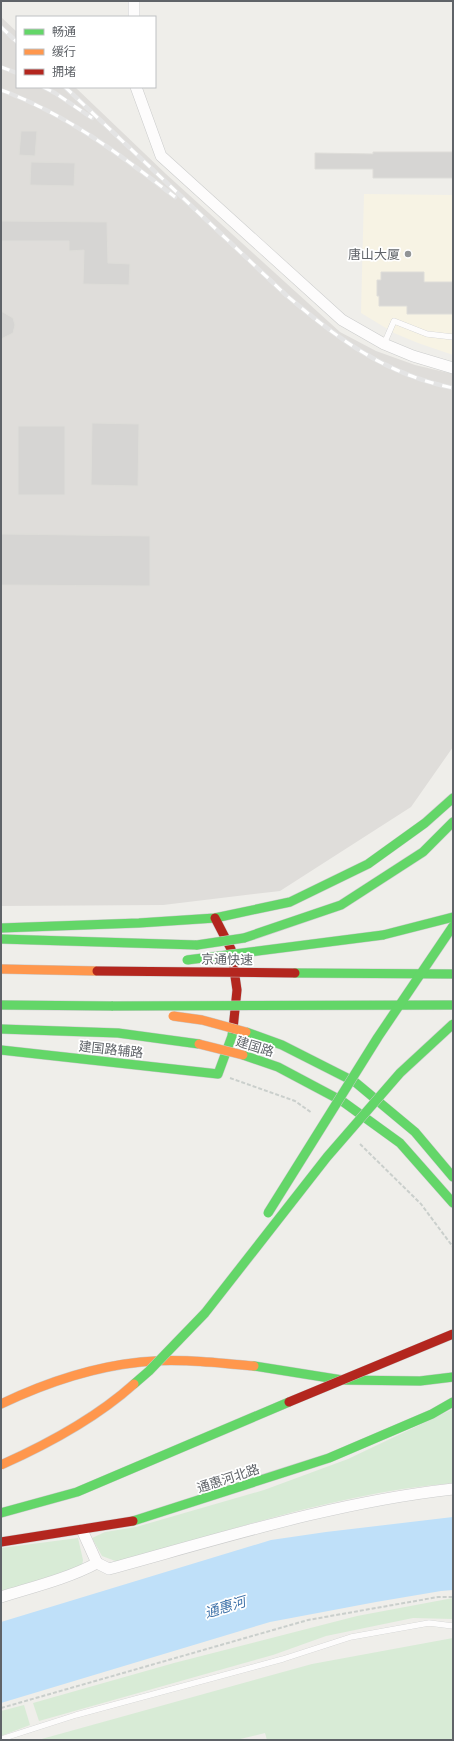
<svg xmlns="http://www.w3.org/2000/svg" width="454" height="1741" font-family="Poppins,'Noto Sans SC',sans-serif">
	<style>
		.commercial { fill: #f7f3e4 }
		.industrial { fill: #dfddda }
		.green { fill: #d8ebd6 }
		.water { fill: #bfe0f9 }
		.building { fill: #d6d5d3; stroke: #deddd9 }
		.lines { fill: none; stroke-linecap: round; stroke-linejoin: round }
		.lane-casing { stroke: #cbcccc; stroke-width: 6 }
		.street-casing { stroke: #cbcccc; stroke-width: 12 }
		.fast-casing { stroke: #cacacb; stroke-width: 10 }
		.slow-casing { stroke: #cacacb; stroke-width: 10 }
		.jam-casing { stroke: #cacacb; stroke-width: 10 }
		.path { stroke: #cacfcc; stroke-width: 2; stroke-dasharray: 4 2; stroke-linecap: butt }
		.lane { stroke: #fdfcfc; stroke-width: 5.5 }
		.street { stroke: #fdfcfc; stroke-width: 11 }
		.fast { stroke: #63d668; stroke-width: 9 }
		.slow { stroke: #ff974d; stroke-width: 9 }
		.jam { stroke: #b3261e; stroke-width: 9 }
		.rail-casing { stroke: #e4e4e4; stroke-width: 4.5 }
		.rail { stroke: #fff; stroke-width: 3; stroke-dasharray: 9; stroke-linecap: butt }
		.fast-bridge-casing { stroke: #cacacb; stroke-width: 10; stroke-linecap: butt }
		.slow-bridge-casing { stroke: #cacacb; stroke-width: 10; stroke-linecap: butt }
		.jam-bridge-casing { stroke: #cacacb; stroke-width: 10; stroke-linecap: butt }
		.fast-bridge { stroke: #63d668; stroke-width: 9 }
		.slow-bridge { stroke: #ff974d; stroke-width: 9 }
		.jam-bridge { stroke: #b3261e; stroke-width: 9 }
		.poi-dot { fill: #919496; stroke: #fff; stroke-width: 1.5 }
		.labels { text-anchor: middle; stroke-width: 3.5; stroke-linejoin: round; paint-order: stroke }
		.poi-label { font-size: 13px; fill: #5f6368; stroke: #fff; text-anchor: end }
		.street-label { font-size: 13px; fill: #5f6368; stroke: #fff }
		.water-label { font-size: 14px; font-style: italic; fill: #4174aa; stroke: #fff }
	</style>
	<rect width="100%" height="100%" fill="#efeeea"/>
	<path class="commercial" d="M364,194L453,195V355L418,343L394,333L361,313Z"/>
	<path class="industrial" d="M1,17L17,32V87H75L166,174L340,332L376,351L415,365L453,374V747L411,807L280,891L163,905L1,906Z"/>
	<g class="green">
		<path d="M453,1409V1483C338,1493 228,1531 118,1562L102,1556L92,1538L105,1532L136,1527L264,1490L348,1459Z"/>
		<path d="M78,1538L83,1560L81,1570L1,1593V1548Z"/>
		<path d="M453,1598V1619L413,1618L326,1636L273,1655L39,1721L33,1703L174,1663L357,1616Z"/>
		<path d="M453,1638V1740H267L265,1733L236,1740H38L312,1664Z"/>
		<path d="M24,1705L30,1725L1,1736V1711Z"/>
	</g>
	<path class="water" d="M453,1517V1590L441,1591L376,1602L270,1622L1,1703V1622L271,1540L326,1532Z"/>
	<g class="building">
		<path d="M21,131H37L35,156L19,155Z"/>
		<path d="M373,152H453V178H373V169H315V153L373,154Z"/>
		<path d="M31,162L75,163L74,186L30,185Z"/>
		<path d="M1,221L107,222L108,263L130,264L129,285L83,284L84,250L69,251V241H1Z"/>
		<path d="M381,272H424V282H453V314H407V306H379V296H377V280H381Z"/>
		<path d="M1,311L13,318L15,325L13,333L1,339Z"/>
		<path d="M92,423L139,424L138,486L91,485Z"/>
		<rect x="18" y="426" width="47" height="69"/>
		<path d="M1,534L150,536V586L1,585Z"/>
	</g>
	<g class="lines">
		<defs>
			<g id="lane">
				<path d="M384,344L394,321L427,334L453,337"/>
				<path d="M1,1739L76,1715L283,1659L351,1637L429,1623L453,1626"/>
			</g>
			<g id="street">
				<path d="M134,17V1"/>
				<path d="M136,87L161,156L342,320L384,344L413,356L453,368"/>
				<path d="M82,1530L97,1563L109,1569C222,1538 336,1502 453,1489"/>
				<path d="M1,1597C33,1587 67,1579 97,1563"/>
			</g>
			<g id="fast">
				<path d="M1,928L139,923L215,918L290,902L368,864L425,823L453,798"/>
				<path d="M383,935L453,917"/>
				<path d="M244,938L341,905L423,852L453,822"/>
				<path d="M1,939L197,945"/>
				<path d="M1,1005L113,1006"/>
				<path d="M1,1029L118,1033L199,1044"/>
				<path d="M246,1032L282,1045L355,1082L415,1132L453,1177"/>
				<path d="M1,1050L218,1074L232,1036L233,1029"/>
				<path d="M243,1055L278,1067L342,1101L400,1143L453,1203"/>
				<path d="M254,1366L342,1380L420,1381L453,1377"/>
				<path d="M1,1513L77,1492L289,1402"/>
				<path d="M133,1521L329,1458L432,1414L453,1402"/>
			</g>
			<g id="slow">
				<path d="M1,969L97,971"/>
				<path d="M1,1404C45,1383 92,1367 141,1362C178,1358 216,1363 254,1366"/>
			</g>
			<g id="jam">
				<path d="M215,918L231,949L237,990L233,1029"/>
				<path d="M1,1542L133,1521"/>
			</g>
		</defs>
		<use href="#lane" class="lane-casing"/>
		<use href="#street" class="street-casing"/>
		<use href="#fast" class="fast-casing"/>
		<use href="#slow" class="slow-casing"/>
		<use href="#jam" class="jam-casing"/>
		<g class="path">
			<path d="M230,1078L295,1101L312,1113"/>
			<path d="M360,1144L421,1204L453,1247"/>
			<path d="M1,1708L308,1620L438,1597H453"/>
		</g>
		<use href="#lane" class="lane"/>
		<use href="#street" class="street"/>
		<use href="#fast" class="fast"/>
		<use href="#slow" class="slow"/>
		<use href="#jam" class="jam"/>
		<defs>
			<g id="rail">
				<path d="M1,27L17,42"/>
				<path d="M1,67L17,73"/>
				<path d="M43,87L55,93L92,118"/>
				<path d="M65,87L286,295C338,339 385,374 453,388"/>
				<path d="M1,90C66,114 121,155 175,197"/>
			</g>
		</defs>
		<use href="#rail" class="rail-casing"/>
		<use href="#rail" class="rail"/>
		<defs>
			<g id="fast-bridge">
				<path d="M197,945L244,938"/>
				<path d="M187,960L383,935"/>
				<path d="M295,973L453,974"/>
				<path d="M113,1006L453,1005"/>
				<path d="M268,1213L378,1037L453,926"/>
				<path d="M134,1384L149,1371L205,1313L327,1157L400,1073L453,1024"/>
			</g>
			<g id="slow-bridge">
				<path d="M173,1016L202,1020L246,1032"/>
				<path d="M199,1044L243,1055"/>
				<path d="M1,1465C48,1444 95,1419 134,1384"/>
			</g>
			<g id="jam-bridge">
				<path d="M97,971L295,973"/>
				<path d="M289,1402L453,1334"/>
			</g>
		</defs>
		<use href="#fast-bridge" class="fast-bridge-casing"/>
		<use href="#slow-bridge" class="slow-bridge-casing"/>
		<use href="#jam-bridge" class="jam-bridge-casing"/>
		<use href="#fast-bridge" class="fast-bridge"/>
		<use href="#slow-bridge" class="slow-bridge"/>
		<use href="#jam-bridge" class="jam-bridge"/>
	</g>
	<circle class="poi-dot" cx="408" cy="254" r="4"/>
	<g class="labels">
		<g class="poi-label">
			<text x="400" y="259">唐山大厦</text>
		</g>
		<g class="street-label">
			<text transform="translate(227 959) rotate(1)" y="5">京通快速</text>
			<text transform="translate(255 1046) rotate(17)" y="5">建国路</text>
			<text transform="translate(111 1049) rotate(6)" y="5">建国路辅路</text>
			<text transform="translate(228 1478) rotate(-18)" y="5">通惠河北路</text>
		</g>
		<g class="water-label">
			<text transform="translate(225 1607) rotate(-17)" y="5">通惠河</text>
		</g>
	</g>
	<rect width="454" height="1741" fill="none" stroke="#5f6368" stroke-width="4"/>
	<rect x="16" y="16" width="140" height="72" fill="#ffffff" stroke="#bfc1c3"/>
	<rect x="24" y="29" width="20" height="6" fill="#63d668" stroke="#bfc1c3"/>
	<text x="52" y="36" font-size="12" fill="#5f6368">畅通</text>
	<rect x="24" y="49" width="20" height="6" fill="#ff974d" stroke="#bfc1c3"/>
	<text x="52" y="56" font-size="12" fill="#5f6368">缓行</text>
	<rect x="24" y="69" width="20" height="6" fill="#b3261e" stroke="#bfc1c3"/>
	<text x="52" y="76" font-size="12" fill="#5f6368">拥堵</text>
</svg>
